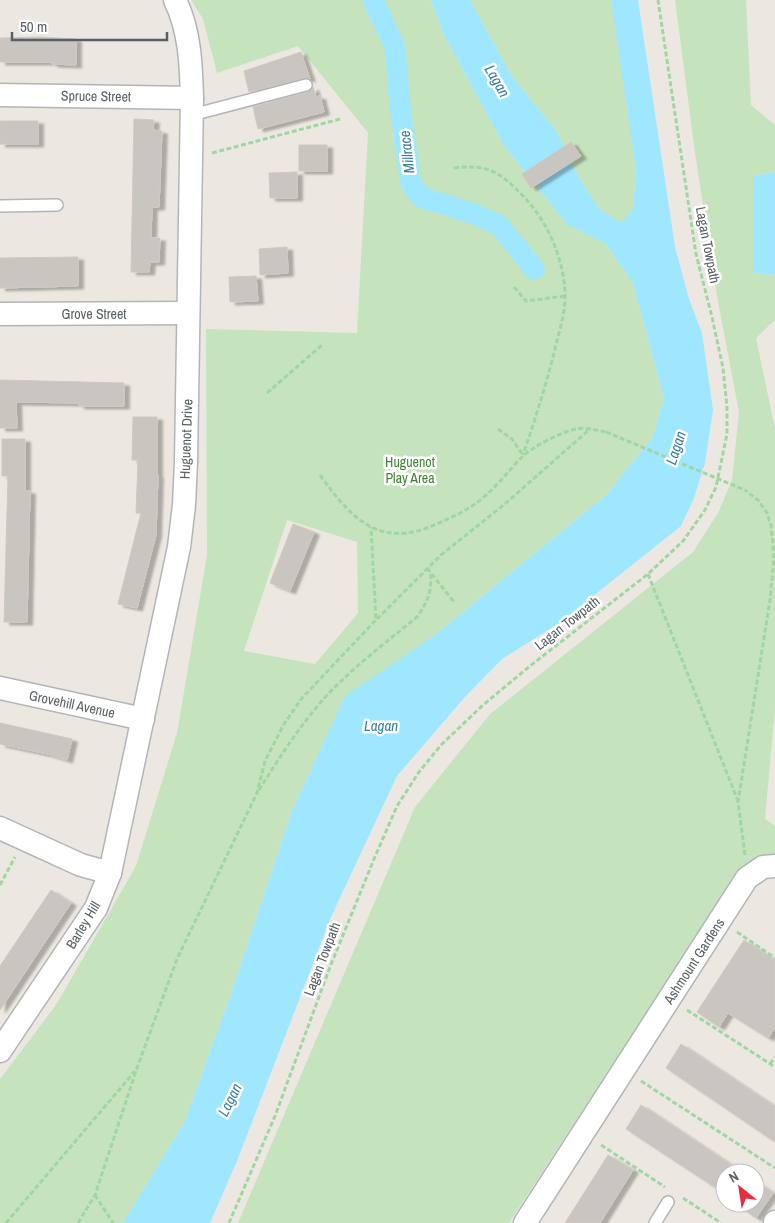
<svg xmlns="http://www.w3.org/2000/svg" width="775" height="1223" font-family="'Archivo Narrow',sans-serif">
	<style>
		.green { fill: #c5e4bd; fill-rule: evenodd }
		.water { fill: #9fe7fe }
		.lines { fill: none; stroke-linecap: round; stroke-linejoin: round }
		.canal { stroke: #9fe7fe; stroke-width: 21 }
		.building { fill: #c9c5c0; stroke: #d1c8bf; filter: url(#shadow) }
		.service-casing { stroke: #b2b5b8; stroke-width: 14 }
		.minor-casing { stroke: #b2b5b8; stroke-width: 25 }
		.path { stroke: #a0d6a4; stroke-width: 3; stroke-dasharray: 5 2.5; stroke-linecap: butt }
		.service { stroke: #fff; stroke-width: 11 }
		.minor { stroke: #fff; stroke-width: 22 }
		.path-bridge { stroke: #a0d6a4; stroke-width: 3; stroke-dasharray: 5 2.5; stroke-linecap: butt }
		.labels { text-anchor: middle; stroke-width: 5; stroke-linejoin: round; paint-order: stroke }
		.street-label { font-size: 14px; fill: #595f62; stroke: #fff }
		.park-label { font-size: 14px; fill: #418436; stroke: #fff }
		.water-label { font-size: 15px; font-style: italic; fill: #397d9d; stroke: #fff }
	</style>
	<defs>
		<filter id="shadow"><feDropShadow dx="5.5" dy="3" stdDeviation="1" flood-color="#0004"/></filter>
	</defs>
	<rect width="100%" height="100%" fill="#ece8e1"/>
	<g class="green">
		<path d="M191,0H431L442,31L504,146L568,225L605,243L633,283L664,398L653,437L606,495L435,635L344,699L291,813L228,1002L185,1121L123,1223H0V1079L56,1005L136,866L177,733L207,555L206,329L357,333L368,133L298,46L217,73L203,19ZM287,520L357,542L358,613L315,664L244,651Z"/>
		<path d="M470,0H613L636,171L633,209L621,224L599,209L577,174L557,132L511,75Z"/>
		<path d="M675,0H746L751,105L775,125V172L753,176V273L775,275V320L756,338L775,429V709L765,819L775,826V860L733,880L509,1223H238L415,807L490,714L693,552L718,513L732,480L739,412L718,302L695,153Z"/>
	</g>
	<g class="water">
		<path d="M431,0H470L511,75L557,132L577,174L599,209L621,223L633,209L636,171L611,0H638L675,247L689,299L702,333L713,410L705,463L694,498L681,526L558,624L502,659L464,698L397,776L331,917L237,1161L210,1223H123L185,1121L228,1002L291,813L345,696L435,635L606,495L653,437L664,398L633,283L605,243L568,225L504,146L442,31Z"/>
		<path d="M775,172V275L753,273V176Z"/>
	</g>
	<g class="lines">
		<path class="canal" d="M373,0L395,47L400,107L411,184L421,197L474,214L499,225L534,269"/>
	</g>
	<g class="building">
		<path d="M40,37L76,39V65L52,64V62H0V38Z"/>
		<path d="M301,52L310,79L304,78L249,92L244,71Z"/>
		<path d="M313,87L316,97L320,96L324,112L258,129L253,107L308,92Z"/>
		<path d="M134,119L154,120L153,130L162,131L159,207H152L151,238H160L159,262H150L149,272H131Z"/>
		<rect x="0" y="121" width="38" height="23"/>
		<path d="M571,142L581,156L531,188L522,174Z"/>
		<rect x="299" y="145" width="28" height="26"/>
		<path d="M297,172V198H270L269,173Z"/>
		<path d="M287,247L288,273L260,275L259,249Z"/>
		<path d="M78,257V286L0,288V258Z"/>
		<path d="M256,276L258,301L230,302L229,277Z"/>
		<path d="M0,380L124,383V406H79V403L16,402L17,428H0Z"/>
		<path d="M133,417H157V474L158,476L156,535L137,608L118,604L141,513H136L138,460H132Z"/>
		<path d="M2,439H25V491H30L27,622H4L8,476H2Z"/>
		<path d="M293,524L314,532L290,591L270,583Z"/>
		<path d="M0,723L72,739L67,760L48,754L0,744Z"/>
		<path d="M51,890L71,903L0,1010V966Z"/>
		<path d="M744,940L775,961V1027L768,1038L728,1013L719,1027L697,1012Z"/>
		<path d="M681,1044L775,1107V1142L666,1068Z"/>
		<path d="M641,1105L743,1173H725V1194L626,1129Z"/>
		<path d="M608,1155L633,1170L600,1223H565Z"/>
		<path d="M755,1181L773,1193L756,1218L735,1203H755Z"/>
	</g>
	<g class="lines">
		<defs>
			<g id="service">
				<path d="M192,115L306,85"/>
				<path d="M0,206L57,205"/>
				<path d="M655,1223L668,1202"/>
			</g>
			<g id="minor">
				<path d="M0,95L192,98"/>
				<path d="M0,314L188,313"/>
				<path d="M0,688L143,719"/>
				<path d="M0,828L81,865L110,873"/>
				<path d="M0,1051L96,908L110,873L179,547L184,505L186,462L192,98C191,64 190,31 175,0"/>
				<path d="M525,1223L747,878L763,867L775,866"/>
				<path d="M775,1223V1222"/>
			</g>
		</defs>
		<use href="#service" class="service-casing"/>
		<use href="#minor" class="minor-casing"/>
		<g class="path">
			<path d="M212,153L340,119"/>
			<path d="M454,168C489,164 500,172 524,197C548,222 565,261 565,297C565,315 559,332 555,349C546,385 535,420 523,455"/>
			<path d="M514,287L526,301L565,296"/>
			<path d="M267,393L322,345"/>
			<path d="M498,429L512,439L523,455"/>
			<path d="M320,475C353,521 381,550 439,523C455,516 472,508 485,496C499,484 509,470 522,457C532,447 561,432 576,429C585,427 596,430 606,432"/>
			<path d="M427,568L454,602"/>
			<path d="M648,574L738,801"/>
			<path d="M377,619L441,555L506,503L590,429"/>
			<path d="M259,790C278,760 297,730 320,703C348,671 384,644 417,617C428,601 431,594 431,574"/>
			<path d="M745,855L738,802L770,600L774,557L771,526L767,513L758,500L745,490"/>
			<path d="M0,885L15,857"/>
			<path d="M737,932L775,958"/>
			<path d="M687,1010L775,1067"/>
			<path d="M770,1064L775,1057"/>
			<path d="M641,1081L775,1168"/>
			<path d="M601,1145L665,1187"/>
			<path d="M95,1195L113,1223"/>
			<path d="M683,1198L721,1223"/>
			<path d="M6,1223L135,1071"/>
			<path d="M78,1223L95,1195L137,1068L177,959L257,793L265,761L284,724L302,698L376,620L371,527"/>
			<path d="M229,1223L275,1116L330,967L374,859L397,806L419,772L441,745L483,705L530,666L648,574L683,541L705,510L716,487L727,434V407L723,368L712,317L696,254L658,0"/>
		</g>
		<use href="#service" class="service"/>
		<use href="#minor" class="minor"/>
		<path class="path-bridge" d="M606,432L745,490"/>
	</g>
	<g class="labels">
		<g class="street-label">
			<text transform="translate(96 96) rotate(1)" y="5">Spruce Street</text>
			<text transform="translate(708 245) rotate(79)" y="5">Lagan Towpath</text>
			<text x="94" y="319">Grove Street</text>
			<text transform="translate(186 439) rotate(-88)" y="5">Huguenot Drive</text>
			<text transform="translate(567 623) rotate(-38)" y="5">Lagan Towpath</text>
			<text transform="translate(72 704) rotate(12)" y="5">Grovehill Avenue</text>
			<text transform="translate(83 925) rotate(-59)" y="5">Barley Hill</text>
			<text transform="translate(322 959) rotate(-69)" y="5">Lagan Towpath</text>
			<text transform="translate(694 961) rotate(-57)" y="5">Ashmount Gardens</text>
		</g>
		<g class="park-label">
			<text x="410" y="467">Huguenot<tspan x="410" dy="16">Play Area</tspan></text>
		</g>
		<g class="water-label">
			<text transform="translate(497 81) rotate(60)" y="5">Lagan</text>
			<text transform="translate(407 152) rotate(-97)" y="5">Millrace</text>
			<text transform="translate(676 448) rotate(-72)" y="5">Lagan</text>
			<text x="381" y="731">Lagan</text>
			<text transform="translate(230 1100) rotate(-63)" y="5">Lagan</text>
		</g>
	</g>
	<g transform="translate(740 1188) rotate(330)"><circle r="24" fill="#ffffff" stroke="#bdbfc0"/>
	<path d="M0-4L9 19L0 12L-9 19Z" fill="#e62d42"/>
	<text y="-8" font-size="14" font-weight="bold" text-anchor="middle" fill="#595f62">N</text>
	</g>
	<path d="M12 32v8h155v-8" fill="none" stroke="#595f62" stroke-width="2.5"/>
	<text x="20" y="32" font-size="15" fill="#595f62" stroke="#ffffff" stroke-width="4" paint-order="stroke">50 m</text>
</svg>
